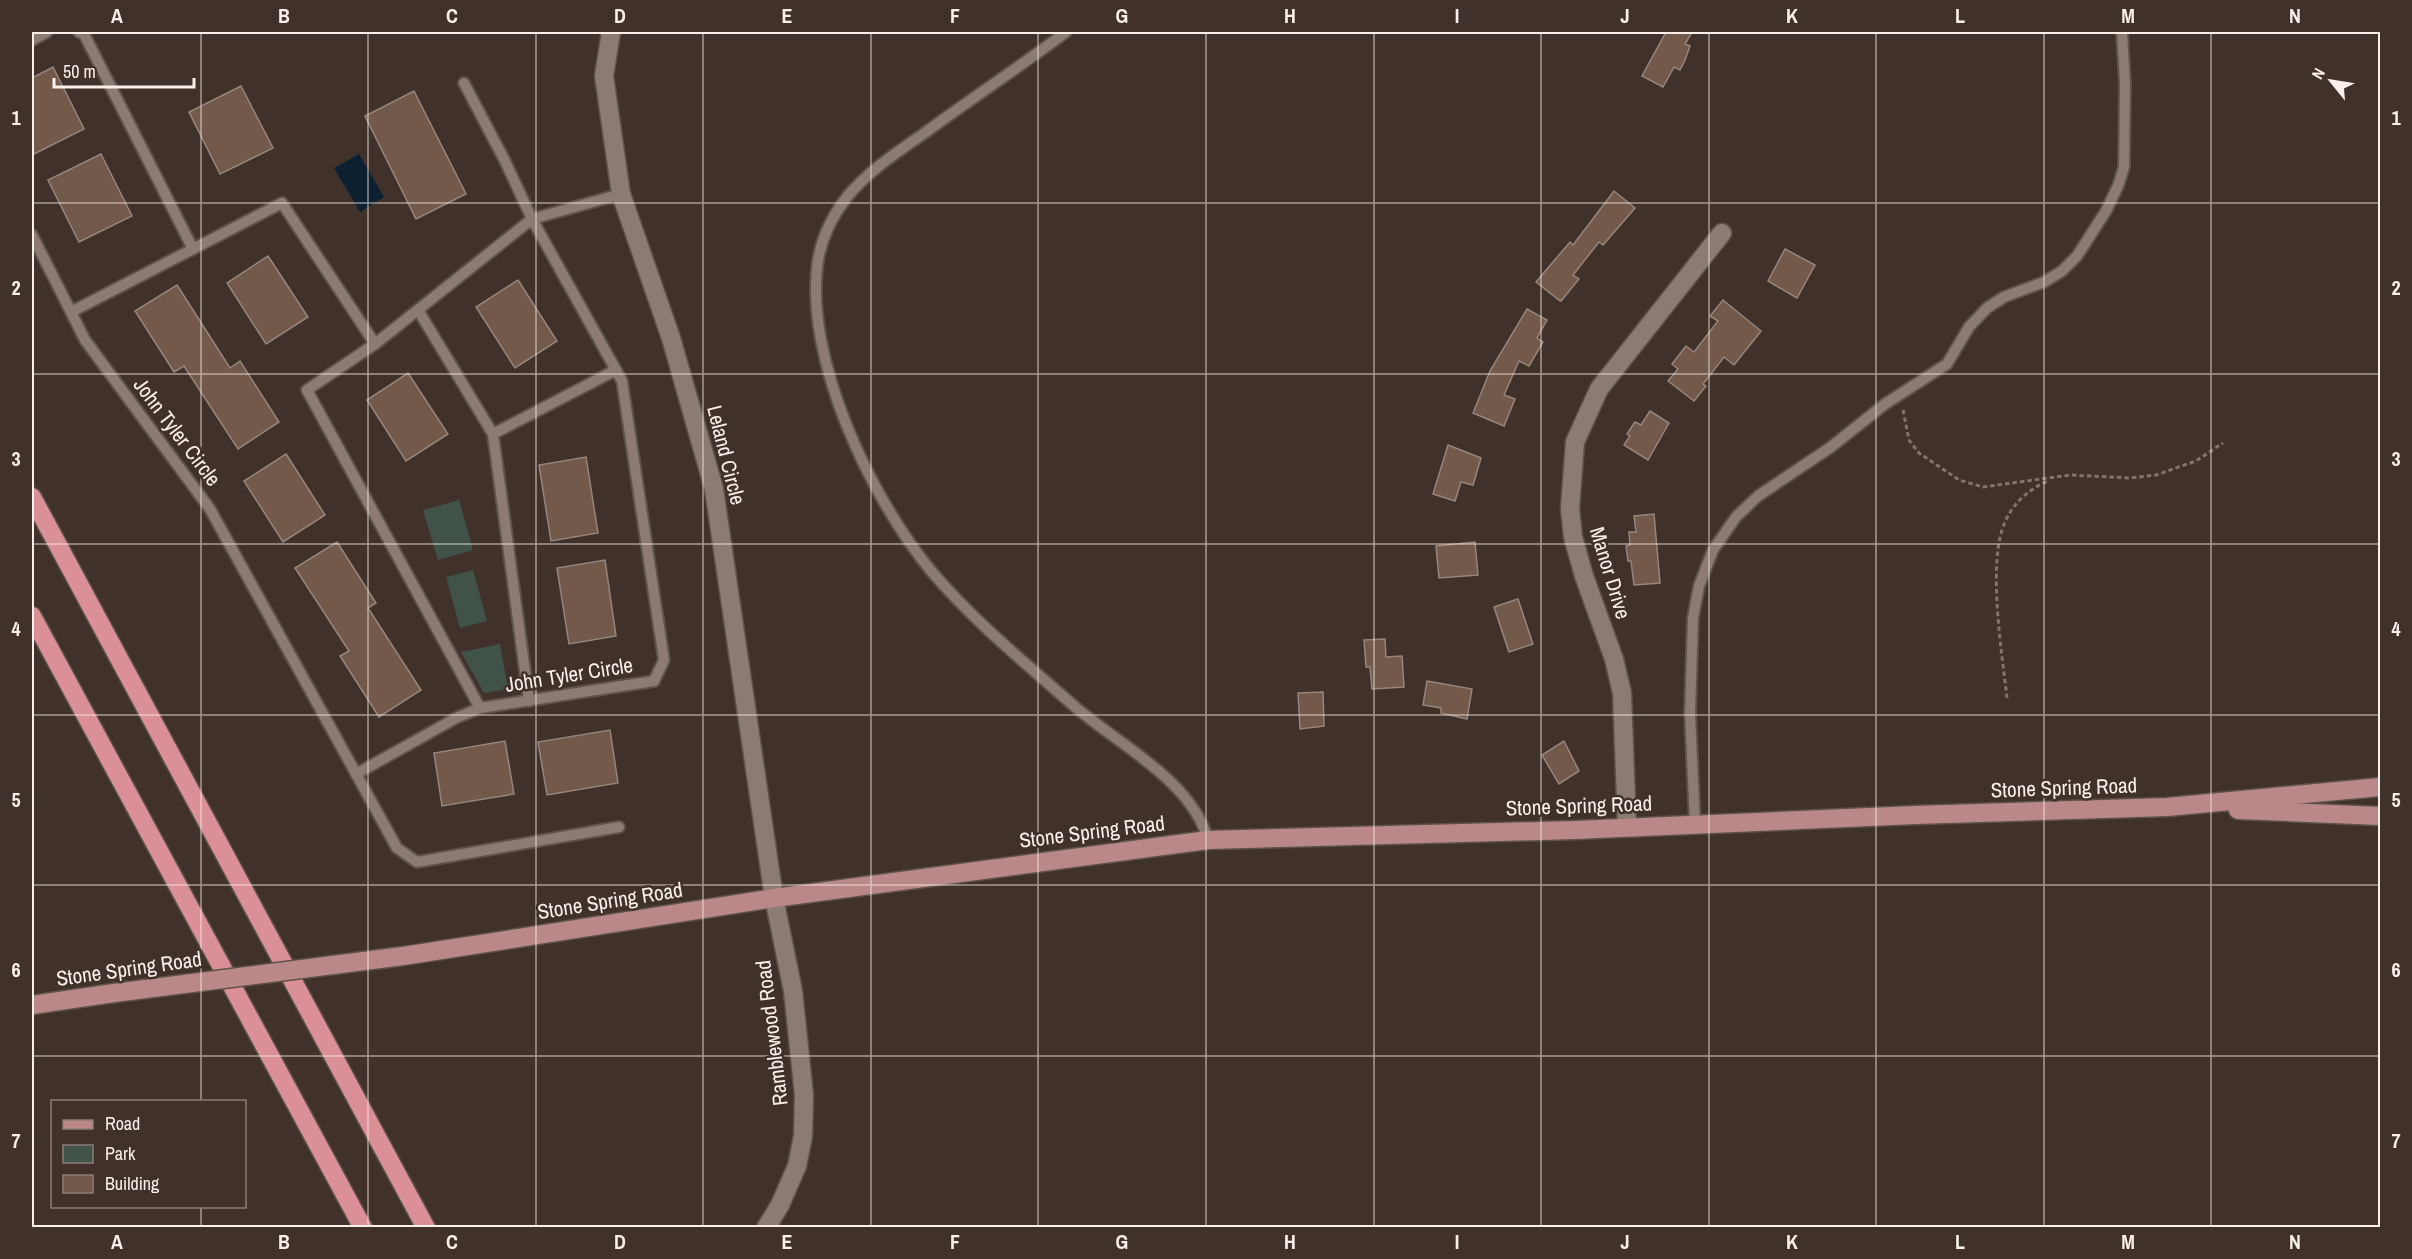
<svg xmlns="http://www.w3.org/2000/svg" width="2412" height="1259" font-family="'Archivo Narrow',sans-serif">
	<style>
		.green { fill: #415349 }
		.water { fill: #0d2031 }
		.building { fill: #72594a; stroke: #96867d; stroke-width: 1.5 }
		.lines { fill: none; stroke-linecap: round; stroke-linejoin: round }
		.lane-casing { stroke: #5d524b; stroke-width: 14 }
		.street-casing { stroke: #5d524b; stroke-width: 21 }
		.primary-casing { stroke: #5d524b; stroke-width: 21 }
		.highway-casing { stroke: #5d524b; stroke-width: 21 }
		.path { stroke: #80746d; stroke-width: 3; stroke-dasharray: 4.5 3; stroke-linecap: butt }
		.lane { stroke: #8b7b72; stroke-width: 10 }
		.street { stroke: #8b7b72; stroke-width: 18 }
		.primary { stroke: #bb8889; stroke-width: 18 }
		.highway { stroke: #db9098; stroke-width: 18 }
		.primary-bridge-casing { stroke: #5d524b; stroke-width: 21; stroke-linecap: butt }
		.primary-bridge { stroke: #bb8889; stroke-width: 18 }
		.grid { fill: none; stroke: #f9f0eb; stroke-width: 1.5; stroke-opacity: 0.55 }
		.labels { text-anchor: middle; stroke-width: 5; stroke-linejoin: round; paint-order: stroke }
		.street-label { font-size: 21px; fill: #f9f0eb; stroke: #40322a }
		.neatline { fill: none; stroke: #f9f0eb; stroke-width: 2 }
		.grid-label { font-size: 20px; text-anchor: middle; font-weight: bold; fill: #f9f0eb }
	</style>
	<rect width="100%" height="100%" fill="#40322a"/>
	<g class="green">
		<path d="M459,500L473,550L438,560L423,510Z"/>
		<path d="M473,570L487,621L460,628L446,577Z"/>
		<path d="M500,644L508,689L484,693L461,652Z"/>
	</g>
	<path class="water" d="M359,154L384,197L360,212L334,168Z"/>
	<g class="building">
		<path d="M1666,32H1692L1685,44L1690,46L1685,60L1680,70L1674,67L1663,87L1642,76Z"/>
		<path d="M53,67L84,129L32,155V78Z"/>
		<path d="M241,86L273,148L220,174L189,112Z"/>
		<path d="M414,91L466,194L416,219L365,116Z"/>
		<path d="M101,154L132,216L79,242L48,180Z"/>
		<path d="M1614,191L1635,208L1603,245L1599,242L1573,275L1579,279L1561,301L1559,300L1536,282L1570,242L1573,245Z"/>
		<path d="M1785,249L1815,265L1797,298L1768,281Z"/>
		<path d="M268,256L308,317L266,344L227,283Z"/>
		<path d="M518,280L557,341L515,368L476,307Z"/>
		<path d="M177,285L230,368L240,361L279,422L238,449L184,366L174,372L135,311Z"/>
		<path d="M1723,300L1761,331L1734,365L1724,357L1703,384L1706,386L1694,401L1668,381L1678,369L1672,364L1686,346L1694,352L1718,321L1710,316Z"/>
		<path d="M1527,309L1547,320L1537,338L1543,342L1529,366L1519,361L1504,395L1515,399L1504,426L1473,413L1490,371Z"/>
		<path d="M408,373L448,434L406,461L367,400Z"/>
		<path d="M1650,411L1669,423L1648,460L1624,445L1630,436L1627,434L1635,422L1641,425Z"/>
		<path d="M1448,445L1481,458L1473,485L1461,482L1455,501L1433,494Z"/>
		<path d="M286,454L325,515L283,542L244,481Z"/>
		<path d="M586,457L598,533L551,541L539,465Z"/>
		<path d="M1654,514L1660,583L1634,585L1631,561H1628L1626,546L1630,545L1629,532H1636L1634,516Z"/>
		<path d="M337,542L376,603L368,608L421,690L379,717L340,656L349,651L295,568Z"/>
		<path d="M1475,542L1478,575L1439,578L1436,546Z"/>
		<path d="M605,560L616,636L569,644L557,568Z"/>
		<path d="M1518,599L1533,644L1509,652L1494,607Z"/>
		<path d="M1385,639L1386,657L1402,656L1404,687L1372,689L1370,667H1366L1364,640Z"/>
		<path d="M1427,681L1472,689L1467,719L1441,713V708L1423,705Z"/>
		<path d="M1323,692L1324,726L1300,729L1298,693Z"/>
		<path d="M610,730L618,783L547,795L538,742Z"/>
		<path d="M505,741L514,794L442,806L434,753Z"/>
		<path d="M1564,741L1579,771L1559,784L1542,755Z"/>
	</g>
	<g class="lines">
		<defs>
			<g id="lane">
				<path d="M79,32L84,34L193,249"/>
				<path d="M1066,32C1021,66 972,98 926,132C899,151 868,171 847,197C833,215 822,237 818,260C803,357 871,499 932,572C974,621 1025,663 1073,705C1117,744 1192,780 1208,840"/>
				<path d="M32,40L47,32"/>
				<path d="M464,83L505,161L532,219L622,381L664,660L654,681L480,708L307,390L375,344L532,219L621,194"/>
				<path d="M32,235L71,312"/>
				<path d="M418,310L493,434L529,701"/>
				<path d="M375,344L282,203L71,312L85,340L210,509L397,848L417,862L619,827"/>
				<path d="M493,434L616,370"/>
				<path d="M356,774L456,718L480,708"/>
				<path d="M1695,824L1690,713L1693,618L1699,586L1713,550L1736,517L1758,496L1831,447L1885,404L1947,364L1969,327L1987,308L2004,297L2044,282L2062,271L2077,256L2106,211L2118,186L2124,167L2125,84L2122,32"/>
			</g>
			<g id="street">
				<path d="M611,32L604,76L621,194L671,338L714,489L774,898L793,991L804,1095L803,1136L797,1166L780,1205L766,1228"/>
				<path d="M1627,827L1622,693L1614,659L1584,576L1573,537L1570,509L1575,442L1599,389L1722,233"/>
			</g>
			<g id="primary">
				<path d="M2238,810L2380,816"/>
				<path d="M403,956L774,898L1208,840L1575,830L1915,815L2167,807L2380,787"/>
				<path d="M32,1005L114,993"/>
			</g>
			<g id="highway">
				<path d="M32,497L426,1228"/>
				<path d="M32,616L363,1228"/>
			</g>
		</defs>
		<use href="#lane" class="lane-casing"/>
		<use href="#street" class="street-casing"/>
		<use href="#primary" class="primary-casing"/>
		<use href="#highway" class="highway-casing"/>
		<g class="path">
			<path d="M1903,410L1909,440L1919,453L1959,480L1983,487L2070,475L2130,478L2156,475L2196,461L2223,443"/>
			<path d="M2007,698C2002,654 1987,561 2005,522C2013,503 2029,489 2048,481"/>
		</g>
		<use href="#lane" class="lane"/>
		<use href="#street" class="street"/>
		<use href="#primary" class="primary"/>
		<use href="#highway" class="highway"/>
		<defs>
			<path id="primary-bridge" d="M114,993L403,956"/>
		</defs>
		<use href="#primary-bridge" class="primary-bridge-casing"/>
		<use href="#primary-bridge" class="primary-bridge"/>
	</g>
	<path class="grid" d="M201,32V1102M368,32V1228M536,32V1228M703,32V1228M871,32V1228M1038,32V1228M1206,32V1228M1374,32V1228M1541,32V1228M1709,32V1228M1876,32V1228M2044,32V1228M2211,32V1228M32,203H2380M32,374H2380M32,544H2380M32,715H2380M32,885H2380M32,1056H2380M201,1206V1228"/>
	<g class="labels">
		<g class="street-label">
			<text transform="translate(177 432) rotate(53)" y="7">John Tyler Circle</text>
			<text transform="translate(726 455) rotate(76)" y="7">Leland Circle</text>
			<text transform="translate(1610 573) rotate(73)" y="7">Manor Drive</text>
			<text transform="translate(569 675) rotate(-9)" y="7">John Tyler Circle</text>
			<text transform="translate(2064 788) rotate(-2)" y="7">Stone Spring Road</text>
			<text transform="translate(1579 806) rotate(-2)" y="7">Stone Spring Road</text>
			<text transform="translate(1092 832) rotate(-7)" y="7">Stone Spring Road</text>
			<text transform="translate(610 901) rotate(-9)" y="7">Stone Spring Road</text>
			<text transform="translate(129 969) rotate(-8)" y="7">Stone Spring Road</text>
			<text transform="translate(772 1033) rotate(-97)" y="7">Ramblewood Road</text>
		</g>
	</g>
	<rect width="2412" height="1259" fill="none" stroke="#40322a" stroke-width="66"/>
	<rect x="51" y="1100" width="195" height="108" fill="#40322a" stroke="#8a7e77" stroke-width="1.5"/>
	<rect x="63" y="1120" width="30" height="9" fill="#bb8889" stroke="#8a7e77" stroke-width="1.5"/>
	<text x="105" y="1130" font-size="18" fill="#f9f0eb">Road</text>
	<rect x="63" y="1145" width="30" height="18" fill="#415349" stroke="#8a7e77" stroke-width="1.5"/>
	<text x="105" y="1160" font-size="18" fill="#f9f0eb">Park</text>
	<rect x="63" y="1175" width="30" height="18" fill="#72594a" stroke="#8a7e77" stroke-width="1.5"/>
	<text x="105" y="1190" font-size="18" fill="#f9f0eb">Building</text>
	<g transform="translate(2331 81) rotate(300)" stroke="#40322a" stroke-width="4.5" paint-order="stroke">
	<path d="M0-4.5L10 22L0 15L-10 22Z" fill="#f9f0eb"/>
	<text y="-9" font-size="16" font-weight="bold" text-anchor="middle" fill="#f9f0eb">N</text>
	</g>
	<path d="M54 78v9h140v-9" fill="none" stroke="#f9f0eb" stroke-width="3"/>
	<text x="63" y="78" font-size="18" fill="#f9f0eb" stroke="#40322a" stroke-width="4.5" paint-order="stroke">50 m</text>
	<rect x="33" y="33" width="2346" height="1193" class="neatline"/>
	<g class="grid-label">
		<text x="117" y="23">A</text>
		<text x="284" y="23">B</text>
		<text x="452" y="23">C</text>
		<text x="620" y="23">D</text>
		<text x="787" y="23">E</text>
		<text x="955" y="23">F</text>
		<text x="1122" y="23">G</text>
		<text x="1290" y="23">H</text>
		<text x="1457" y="23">I</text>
		<text x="1625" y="23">J</text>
		<text x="1792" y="23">K</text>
		<text x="1960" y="23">L</text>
		<text x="2128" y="23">M</text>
		<text x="2295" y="23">N</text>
		<text x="16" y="125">1</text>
		<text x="2396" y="125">1</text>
		<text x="16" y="295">2</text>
		<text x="2396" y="295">2</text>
		<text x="16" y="466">3</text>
		<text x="2396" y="466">3</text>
		<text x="16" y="636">4</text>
		<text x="2396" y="636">4</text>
		<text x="16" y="807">5</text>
		<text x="2396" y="807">5</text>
		<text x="16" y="977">6</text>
		<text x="2396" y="977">6</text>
		<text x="16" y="1148">7</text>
		<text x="2396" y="1148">7</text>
		<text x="117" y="1249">A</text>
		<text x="284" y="1249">B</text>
		<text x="452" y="1249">C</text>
		<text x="620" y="1249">D</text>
		<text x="787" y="1249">E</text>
		<text x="955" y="1249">F</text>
		<text x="1122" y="1249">G</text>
		<text x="1290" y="1249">H</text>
		<text x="1457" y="1249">I</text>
		<text x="1625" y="1249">J</text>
		<text x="1792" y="1249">K</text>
		<text x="1960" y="1249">L</text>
		<text x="2128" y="1249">M</text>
		<text x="2295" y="1249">N</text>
	</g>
</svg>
